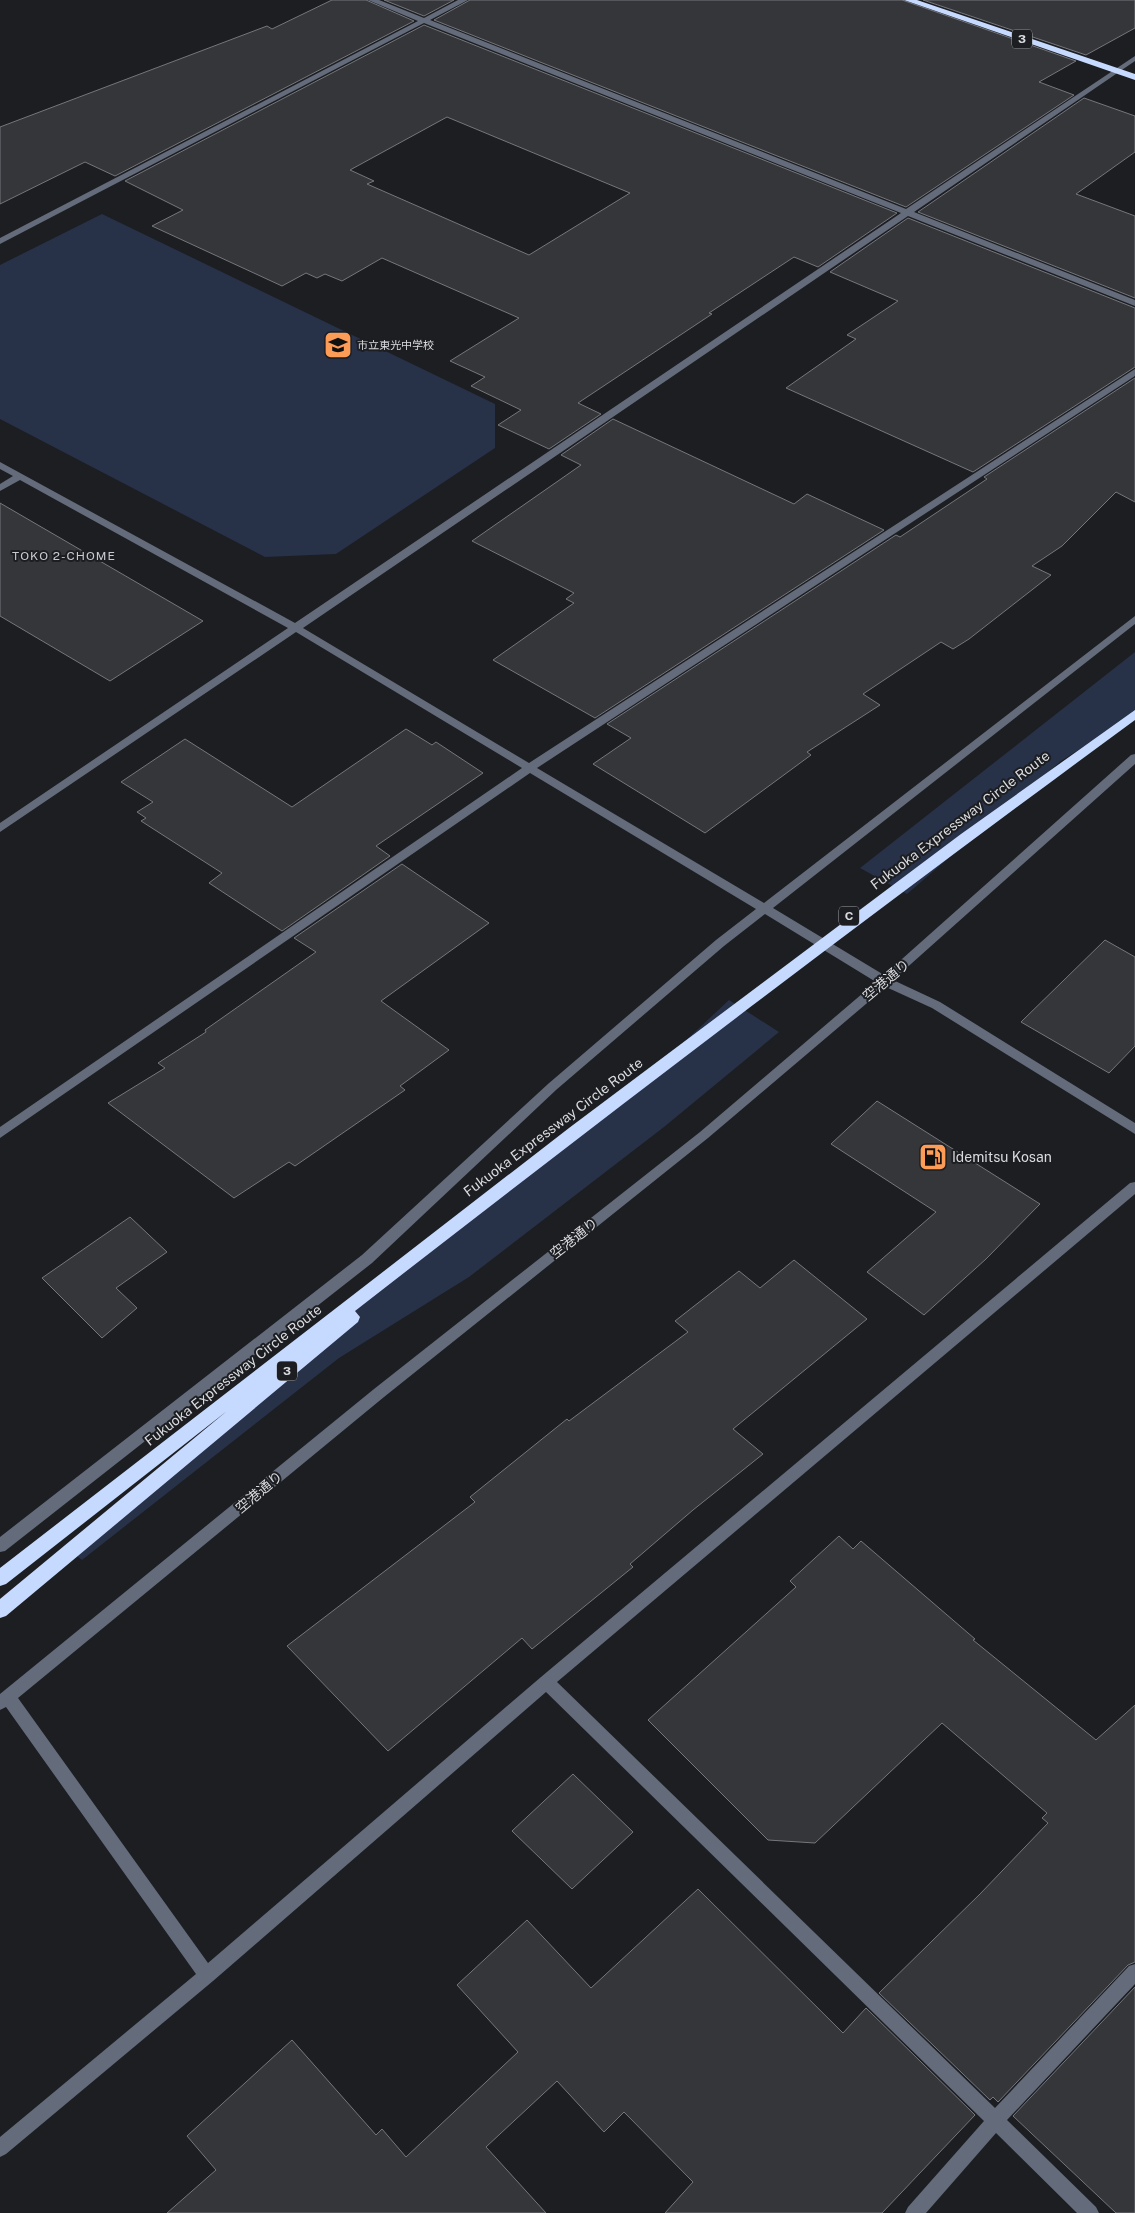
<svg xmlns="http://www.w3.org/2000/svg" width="1135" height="2213" font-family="'Public Sans','Noto Sans JP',sans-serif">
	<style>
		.green { fill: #273148 }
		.building { fill: #34363a; stroke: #75777c; fill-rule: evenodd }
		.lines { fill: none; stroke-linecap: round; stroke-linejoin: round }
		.minor { fill: #646b7a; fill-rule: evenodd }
		.highway { fill: #c6d9fe; fill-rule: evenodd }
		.labels { text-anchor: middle; stroke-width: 4; stroke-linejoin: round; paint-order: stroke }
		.far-poi-label { font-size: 11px; fill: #dadbde; stroke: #1c1e22; text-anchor: start }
		.shield { fill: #1c1e22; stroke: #a1a2a6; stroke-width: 1 }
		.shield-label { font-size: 12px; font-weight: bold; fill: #dadbde }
		.far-neighbourhood-label { font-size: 12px; letter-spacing: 1px; fill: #c7cad0; stroke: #1c1e22 }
		.street-label { font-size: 14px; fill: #dadbde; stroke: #1c1e22 }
		.poi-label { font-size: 14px; fill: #dadbde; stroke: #1c1e22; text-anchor: start }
	</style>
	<rect width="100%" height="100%" fill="#1c1e22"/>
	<g class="green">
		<path d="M102,214L495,404V448L336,554L265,557L0,419V265Z"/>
		<path d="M1135,652V714L1061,761L907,894L860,868Z"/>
		<path d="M729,1000L779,1032L664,1127L469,1277L339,1358L82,1560L64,1546L473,1213L601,1120Z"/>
	</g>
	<g class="building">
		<path d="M332,0H366L414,21L115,176L85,162L0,204V127L267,26L272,29Z"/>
		<path d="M384,0H454L424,16Z"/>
		<path d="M470,0H902L1076,61L1039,82L1074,95L906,207L434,20Z"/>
		<path d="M923,0H1135V28L1086,55Z"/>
		<path d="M424,25L897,213L818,267L794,257L709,313L712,314L578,403L601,414L549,449L498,425L521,410L471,386L485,377L450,361L519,318L382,258L342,281L325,274L317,278L306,273L282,286L152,226L183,210L125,181ZM447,117L630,193L529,255L367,184L374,181L350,170Z"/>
		<path d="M1084,98L1135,116V152L1076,194L1135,216V298L918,212Z"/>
		<path d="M908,218L1135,308V367L973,472L786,388L856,339L847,335L898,301L830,272Z"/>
		<path d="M1135,378V502L1116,492L1062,546L1032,566L1051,575L969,639L953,649L941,642L863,694L880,705L807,752L811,755L705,833L593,764L631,738L607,724L896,535L900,537L987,479L984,477Z"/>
		<path d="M613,419L794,504L807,494L884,530L595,718L493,660L574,603L566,599L574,593L472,541L581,465L561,455Z"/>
		<path d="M0,503L203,621L110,681L0,616Z"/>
		<path d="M406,729L432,745L436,742L483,773L376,846L390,856L282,931L209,883L222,873L141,821L146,818L137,812L153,802L121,782L185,739L292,807Z"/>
		<path d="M402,864L489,923L381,1001L449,1050L400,1086L405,1090L295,1166L289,1162L234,1198L108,1103L165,1068L158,1063L206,1032L205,1030L316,952L294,938Z"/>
		<path d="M1105,940L1135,957V1046L1109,1073L1021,1022Z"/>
		<path d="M877,1101L1040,1204L986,1259L924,1315L867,1272L936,1212L831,1144Z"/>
		<path d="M130,1217L167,1252L116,1288L137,1308L102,1338L42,1278Z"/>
		<path d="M794,1260L867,1319L733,1429L763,1454L693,1510L630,1564L633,1567L532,1649L522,1638L388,1751L287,1646L475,1502L470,1497L567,1419L569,1421L688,1332L675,1321L739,1271L760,1288Z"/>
		<path d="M839,1536L853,1549L861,1541L975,1639L973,1640L1096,1740L1135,1705V1962L1128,1965L998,2102L993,2097L990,2100L879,1993L980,1894L1048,1823L1042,1818L1047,1813L942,1723L815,1843L768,1840L648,1720L796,1587L790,1581Z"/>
		<path d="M573,1774L633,1832L572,1889L512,1831Z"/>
		<path d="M698,1889L843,2033L866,2008L975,2115L882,2213H665L693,2182L624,2112L604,2132L557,2081L486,2147L546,2213H167L216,2170L187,2136L292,2040L376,2135L382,2129L406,2157L518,2052L457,1985L527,1920L591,1988Z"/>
		<path d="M1135,1987V2213H1116L1013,2116Z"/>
	</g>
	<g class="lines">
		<path class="minor" d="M368,0H379L424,18L458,0H468L430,20L906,209L1135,56V61L914,212L1135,300V306L908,216L303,628L529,763L1135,369V376L537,768L764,903L1135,616V624L773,908L884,975L1131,755L1135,754V764L893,980L940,1002L1135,1123V1134L932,1008L886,987L708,1138L384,1397L18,1698L208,1963L541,1677L1130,1183L1135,1182V1194L557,1682L995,2108L1129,1966L1135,1964V1984L1007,2120L1096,2207L1099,2213H1077L996,2133L926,2213H905L908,2207L984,2121L546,1692L213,1981L6,2154L0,2157V2137L196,1974L6,1707L0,1710V1694L374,1389L700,1132L876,982L765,914L724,946L556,1090L372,1263L5,1551L0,1552V1537L362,1255L548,1084L716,940L756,909L530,773L0,1138V1127L522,768L296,632L0,832V823L288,628L20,480L0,491V484L13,476L0,469V462L295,623L901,213L424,23L0,244V238L418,21Z"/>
		<g class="highway">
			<path d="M904,0H917L1135,74V80Z"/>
			<path d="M1135,710V720C872,913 612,1111 355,1311L360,1317L358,1322L6,1616L0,1618V1599L227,1411L6,1584L0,1586V1568L569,1128L961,834Z"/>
		</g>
	</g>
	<defs>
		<symbol id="school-square" viewBox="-11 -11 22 22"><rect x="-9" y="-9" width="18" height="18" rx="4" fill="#fd9c56" stroke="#1c1e22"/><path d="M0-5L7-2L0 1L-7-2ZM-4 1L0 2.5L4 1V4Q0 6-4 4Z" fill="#111"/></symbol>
		<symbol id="fuel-square" viewBox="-11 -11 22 22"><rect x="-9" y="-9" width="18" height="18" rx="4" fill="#fd9c56" stroke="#1c1e22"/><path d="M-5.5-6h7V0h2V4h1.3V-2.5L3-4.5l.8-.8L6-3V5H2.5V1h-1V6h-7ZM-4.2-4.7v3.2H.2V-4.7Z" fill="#111"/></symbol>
	</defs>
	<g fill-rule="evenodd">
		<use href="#school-square" x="322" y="329" width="32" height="32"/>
		<use href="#fuel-square" x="917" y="1141" width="32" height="32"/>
	</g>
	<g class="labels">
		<g class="far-poi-label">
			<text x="357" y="349">市立東光中学校</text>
		</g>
		<g class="shield">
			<rect x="1012" y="29.5" width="20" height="19" rx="4"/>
			<rect x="839" y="906.5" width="20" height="19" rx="4"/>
			<rect x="277" y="1361.5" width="20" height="19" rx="4"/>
		</g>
		<g class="shield-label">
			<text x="1022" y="43">3</text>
			<text x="849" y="920">C</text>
			<text x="287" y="1375">3</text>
		</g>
		<g class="far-neighbourhood-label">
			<text x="64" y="560">TOKO 2-CHOME</text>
		</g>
		<g class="street-label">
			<text transform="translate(960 820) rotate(-37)" y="5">Fukuoka Expressway Circle Route</text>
			<text transform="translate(886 980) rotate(-40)" y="5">空港通り</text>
			<text transform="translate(553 1127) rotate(-37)" y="5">Fukuoka Expressway Circle Route</text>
			<text transform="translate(574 1238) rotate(-38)" y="5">空港通り</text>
			<text transform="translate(233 1375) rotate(-38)" y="5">Fukuoka Expressway Circle Route</text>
			<text transform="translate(259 1492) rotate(-40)" y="5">空港通り</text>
		</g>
		<g class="poi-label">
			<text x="952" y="1162">Idemitsu Kosan</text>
		</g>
	</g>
</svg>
